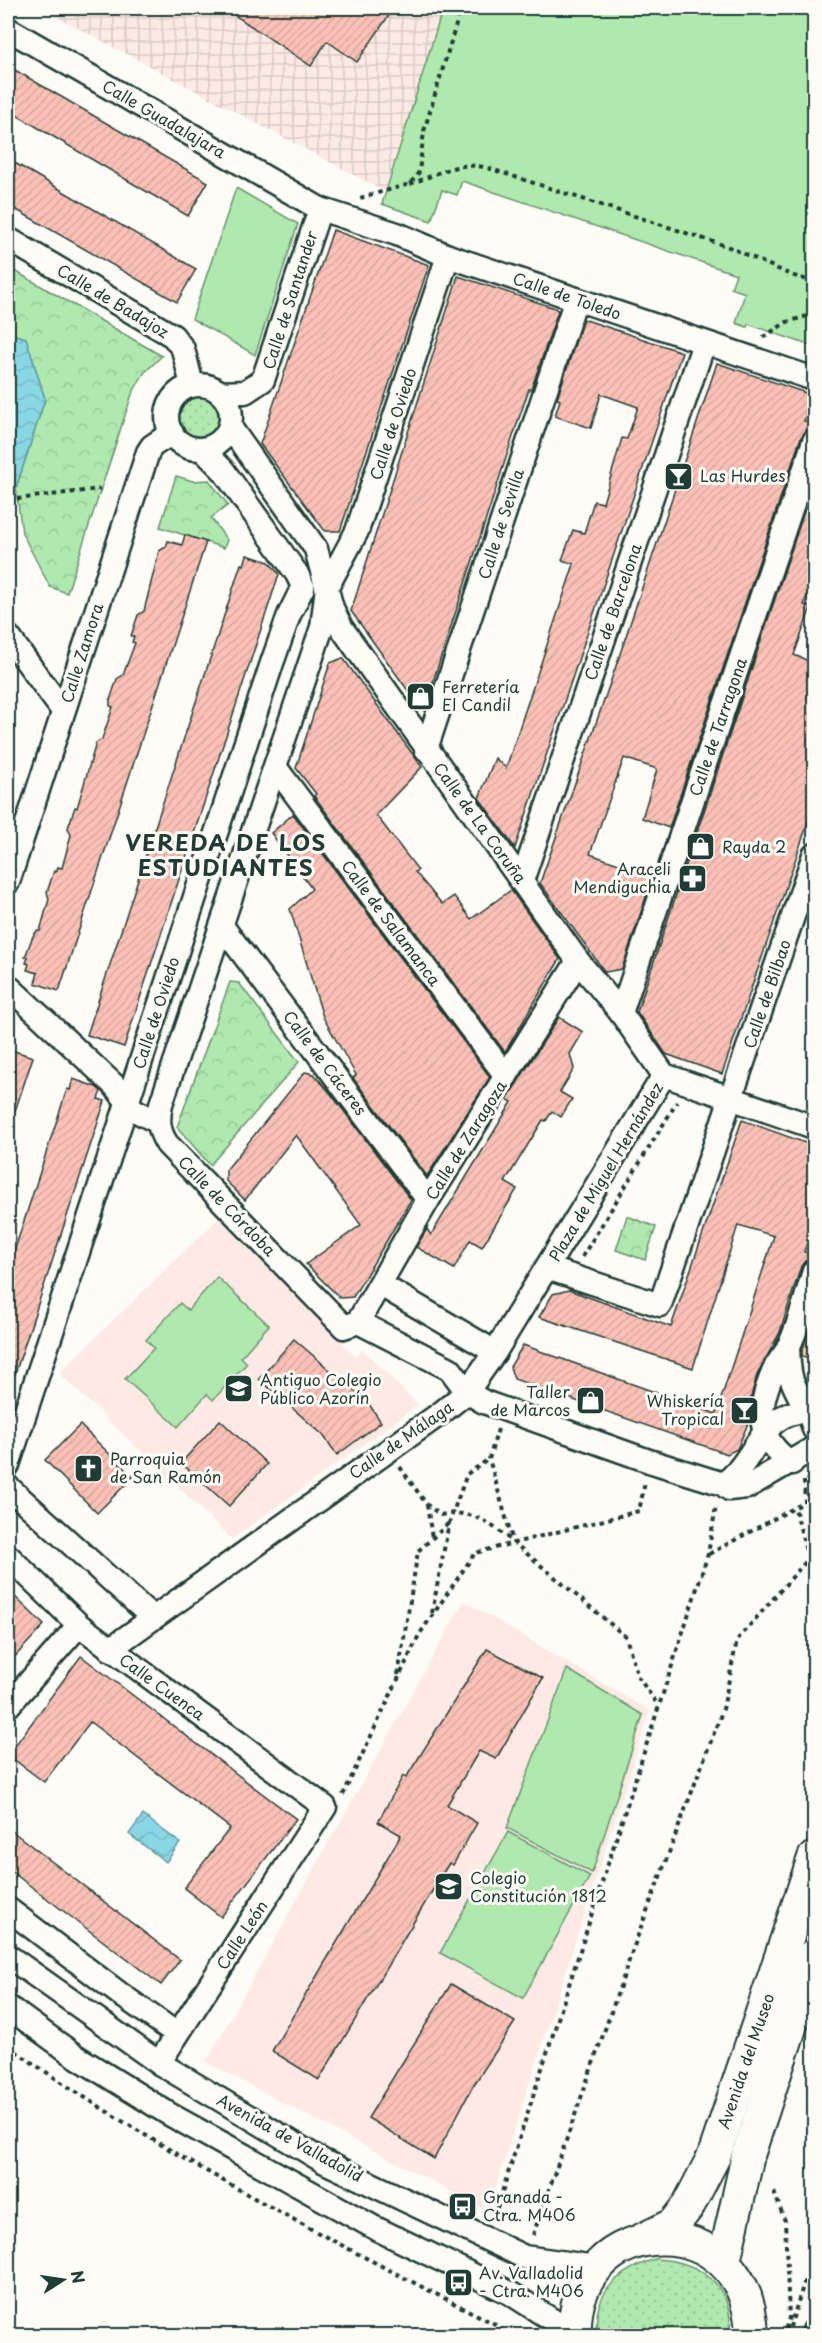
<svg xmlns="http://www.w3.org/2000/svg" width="822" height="2343" font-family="'Playpen Sans',sans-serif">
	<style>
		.built { fill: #fdeae4 }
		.industrial { fill: url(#industrial-grid) }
		.grass { fill: #afe9ae; stroke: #679371; stroke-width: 1.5 }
		.park { fill: url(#park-crowns); stroke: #679371; stroke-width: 1.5 }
		.garden { fill: url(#garden-dots); stroke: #679371; stroke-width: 1.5 }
		.water { fill: url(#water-waves); stroke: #5e999e; stroke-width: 1.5 }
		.building { fill: url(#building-hatch); stroke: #1f3d34; stroke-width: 1.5 }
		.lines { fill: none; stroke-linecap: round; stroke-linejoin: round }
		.minor-casing { stroke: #1f3d34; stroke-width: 27 }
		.highway-casing { stroke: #1f3d34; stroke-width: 36 }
		.path { stroke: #1f3d34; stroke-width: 4; stroke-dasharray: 4.5 4.5; stroke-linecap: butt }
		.minor { stroke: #fdfcf7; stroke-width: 22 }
		.highway { stroke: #fdfcf7; stroke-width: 32 }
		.labels { text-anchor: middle; stroke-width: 6; stroke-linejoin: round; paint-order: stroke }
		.street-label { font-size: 16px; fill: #1f3d34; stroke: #fdfcf7 }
		.poi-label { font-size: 16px; fill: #1f3d34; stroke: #fdfcf7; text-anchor: start }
		.district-label { font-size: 22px; font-weight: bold; letter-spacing: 1.5px; fill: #1f3d34; stroke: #fdfcf7 }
	</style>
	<defs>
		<pattern id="industrial-grid" width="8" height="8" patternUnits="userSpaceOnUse" patternTransform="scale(1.5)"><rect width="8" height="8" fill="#fdeae4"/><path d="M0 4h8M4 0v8" fill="none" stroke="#d8cac4"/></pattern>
		<pattern id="park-crowns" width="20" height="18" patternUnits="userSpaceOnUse" patternTransform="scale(1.5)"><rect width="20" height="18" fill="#afe9ae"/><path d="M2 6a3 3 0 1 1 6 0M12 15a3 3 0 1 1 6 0" fill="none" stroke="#96c996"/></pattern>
		<pattern id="garden-dots" width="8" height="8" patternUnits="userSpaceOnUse" patternTransform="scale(1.5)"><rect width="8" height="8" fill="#afe9ae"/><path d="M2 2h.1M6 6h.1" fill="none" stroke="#96c996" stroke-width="1.8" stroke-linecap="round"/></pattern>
		<pattern id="water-waves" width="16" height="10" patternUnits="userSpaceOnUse" patternTransform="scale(1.5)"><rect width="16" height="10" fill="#88d7e4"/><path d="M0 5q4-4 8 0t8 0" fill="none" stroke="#75b9c4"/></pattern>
		<pattern id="building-hatch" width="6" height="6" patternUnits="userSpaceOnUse" patternTransform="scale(1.5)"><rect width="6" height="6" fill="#fcc1b6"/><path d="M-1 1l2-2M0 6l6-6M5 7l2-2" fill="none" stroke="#d8a79d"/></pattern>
	</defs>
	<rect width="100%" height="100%" fill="#fdfcf7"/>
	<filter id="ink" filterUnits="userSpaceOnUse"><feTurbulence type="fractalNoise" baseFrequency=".0167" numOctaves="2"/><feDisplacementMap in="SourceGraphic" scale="12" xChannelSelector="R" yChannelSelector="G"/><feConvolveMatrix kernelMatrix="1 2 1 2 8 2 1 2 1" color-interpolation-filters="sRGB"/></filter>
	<g filter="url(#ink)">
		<g class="built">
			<path d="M219,1218L355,1356L363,1350L418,1405L232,1539L59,1373Z"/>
			<path d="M464,1601L650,1711L488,2211L206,2062Z"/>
		</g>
		<path class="industrial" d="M40,8H445L386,192Z"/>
		<g class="grass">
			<path d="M443,8H814V347L748,324L747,327L736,323L745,293L731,288L736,274L462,181L457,195L442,190L431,221L382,204Z"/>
			<path d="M236,188L298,224L255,355L192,319Z"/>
			<path d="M217,1277L269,1325L241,1357L247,1363L213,1400L207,1394L178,1427L125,1379L154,1348L146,1340L180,1303L188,1310Z"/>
			<path d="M567,1669L643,1715L592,1873L507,1828Z"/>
			<path d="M508,1832L590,1876L523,1998L440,1953Z"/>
		</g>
		<g class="park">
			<path d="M8,267L162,356L144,373L132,394L67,593L50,587L22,533L16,488L45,399L26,338L8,333Z"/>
			<path d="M176,476L193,481L209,480L228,505L211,518L227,540L224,548L160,527Z"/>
			<path d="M230,982L239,983L299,1062L210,1165L177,1127Z"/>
			<path d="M627,1216L656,1227L645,1260L616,1250Z"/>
		</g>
		<g class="garden">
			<circle cx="199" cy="417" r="20"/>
			<path d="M655,2259C701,2261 734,2285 730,2335H597C592,2293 617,2271 655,2259Z"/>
		</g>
		<g class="water">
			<path d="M8,333L26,338L45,399L16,488L8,486Z"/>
			<path d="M143,1815L180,1843L166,1862L129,1834Z"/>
		</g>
		<g class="building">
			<path d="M224,8H394L357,62L327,41L311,66Z"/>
			<path d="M8,66L208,182L188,216L8,110Z"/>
			<path d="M8,159L196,269L177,302L8,205Z"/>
			<path d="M333,230L429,265L340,531H325L260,444Z"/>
			<path d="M458,276L555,308L558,311L531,390L529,389L518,421L428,697L414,699L351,611Z"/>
			<path d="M583,319L682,352L515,848L479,798L495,758L506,768L574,564L562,560L573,530L584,533L594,501L603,503L622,438L627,439L638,407L601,394L591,428L555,416L560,400L557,399Z"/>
			<path d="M717,363L812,395L804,421L814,423V428L806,431L801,437L669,828L642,818L657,769L624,758L590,854L653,876L622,969L605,972L540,883L616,666Z"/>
			<path d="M814,482V575L804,605L811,607L794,655L814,663V805L722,1074L666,1054L637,1012Z"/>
			<path d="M185,535L206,542L59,991L35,983L38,973L27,970L29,964L26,963L28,957H25L33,936L37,931H40L49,899L47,892L54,871L56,872L58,867L62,868L71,835L68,828L75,807L77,808L96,743L102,739L113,707L110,706V700L117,679L123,675L135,643L132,642L134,636H131L138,615L144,611L159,551L166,547L168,541L182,545Z"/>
			<path d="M247,555L269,562L279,574L124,1047L87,1035L241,564L244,565Z"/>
			<path d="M343,658L422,767L376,815L418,870L415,872L442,904L454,896L471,919L511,890L560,959L505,1052L314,796L316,794L296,768L330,663Z"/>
			<path d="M293,814L490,1077L427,1176L353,1078L356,1075L323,1017L290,909L312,889L271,833Z"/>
			<path d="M559,1017L583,1032L570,1054L574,1069L560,1092L572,1099L561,1117L552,1111L546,1121L543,1120L505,1182L517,1189L482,1247L470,1240L454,1269L416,1247L427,1229L431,1235L512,1102L507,1099Z"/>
			<path d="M8,1049L33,1057L11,1123L8,1122Z"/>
			<path d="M305,1072L314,1074L331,1094L411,1200L353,1297L340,1298L306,1264L361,1225L296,1135L245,1200L226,1181V1170Z"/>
			<path d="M73,1079L96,1087L101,1091L98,1099L105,1101L11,1386L8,1385V1279L14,1262L11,1261L67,1089L70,1090Z"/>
			<path d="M742,1120L814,1146V1223L804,1252L814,1254V1258L805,1261L801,1266L780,1332L757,1375L749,1404V1421L737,1449L727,1454L514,1379L510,1367L523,1345L716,1414L774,1236L738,1225L693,1368L539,1317L553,1294L569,1290L671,1327Z"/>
			<path d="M814,1316V1360L802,1356V1351Z"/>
			<path d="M294,1339L369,1404L381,1422L337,1455L323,1435L259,1379Z"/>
			<path d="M220,1420L267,1464L229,1506L181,1463Z"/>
			<path d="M80,1425L133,1477L97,1513L45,1460Z"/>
			<path d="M8,1590L44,1625L8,1664Z"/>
			<path d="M487,1649L543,1678L496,1759L479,1751L447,1805L477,1823L453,1865L449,1863L319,2080L272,2051L401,1835L378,1822L403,1776L406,1778Z"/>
			<path d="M81,1656L296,1819L221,1917L184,1888L230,1828L90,1722L44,1782L8,1755Z"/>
			<path d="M8,1828L180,1960L161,1985L8,1869Z"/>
			<path d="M451,1984L515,2022L473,2086L434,2159L368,2118Z"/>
		</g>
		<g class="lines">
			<defs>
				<g id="minor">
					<path d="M8,29L320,209L397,234L448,256L814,379"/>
					<path d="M8,239L173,336L183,349L192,385"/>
					<path d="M448,256L357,531L327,587L322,627L161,1104C158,1120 158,1130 167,1144L344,1327L358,1322L450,1369L467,1392L484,1402L649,1461L723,1484L729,1489L747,1487L814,1448"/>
					<circle cx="199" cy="417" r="32"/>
					<path d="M220,393L245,392L263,380L320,209"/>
					<path d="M230,427L316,549L332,608L341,627L578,961L621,1013L664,1075L814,1127"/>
					<path d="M202,449L223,470L297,574L303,587"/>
					<path d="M8,636L63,711"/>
					<path d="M426,749L576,299"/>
					<path d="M276,768L506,1076"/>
					<path d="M522,881L704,343"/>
					<path d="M8,882L148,452L152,446L172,433"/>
					<path d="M222,926L428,1200"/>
					<path d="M8,986L114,1085L134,1110L158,1122"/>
					<path d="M621,1013L814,441"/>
					<path d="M547,1268L660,1305L814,855"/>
					<path d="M381,1285L495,1352"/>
					<path d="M358,1322L428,1200L578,961"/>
					<path d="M788,1347C789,1360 788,1373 794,1385C801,1401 810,1412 814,1429"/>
					<path d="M792,1463C752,1437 758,1404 776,1366C780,1359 786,1353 789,1346C800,1323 806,1296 814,1271"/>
					<path d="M8,1465L272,663L289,615L303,587"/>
					<path d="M723,1484C759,1459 761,1405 814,1412"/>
					<path d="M8,1487L152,1617"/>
					<path d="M8,1556L79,1625L325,1807L159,2063"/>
					<path d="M110,1649L441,1413L467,1392L495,1352L664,1075"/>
					<path d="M8,1706L79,1625"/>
					<path d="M8,1909L120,1994L177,2034"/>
					<path d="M8,1956L159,2063L323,2161L524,2257L596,2267"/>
					<path d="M8,2007L74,2055L169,2114L375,2228L510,2293L574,2334"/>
					<path d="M813,2336L814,2331"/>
				</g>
				<g id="highway">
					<path d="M642,2240L673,2225L688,2206L714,2156L814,1858"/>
					<path d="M724,2261L748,2155L814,1955"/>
					<path d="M575,2336C569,2211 749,2201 752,2336"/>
				</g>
			</defs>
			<use href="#minor" class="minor-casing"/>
			<use href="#highway" class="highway-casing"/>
			<g class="path">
				<path d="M410,184C440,174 455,160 488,168L729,247L791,275L814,282"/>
				<path d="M360,198L410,184L419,172L424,131L461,8"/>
				<path d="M763,337L787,322L814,314"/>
				<path d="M17,499L100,489"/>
				<path d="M582,1257L677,1102"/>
				<path d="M498,1429L489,1459L513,1542L626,1637L638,1677L658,1705"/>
				<path d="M400,1467L427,1505L441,1515C471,1508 491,1524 513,1542"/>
				<path d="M427,1505L432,1538"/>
				<path d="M709,1554L805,1502L804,1481"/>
				<path d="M432,1613L449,1523L467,1474L489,1459"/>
				<path d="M398,1675L418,1551L449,1523"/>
				<path d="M343,1795L419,1635L475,1553L639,1511L645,1482"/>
				<path d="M8,2046C164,2155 327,2239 497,2325L507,2336"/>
				<path d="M774,2192L785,2221L789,2318L783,2336"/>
				<path d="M494,2217L708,1554L716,1506"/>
				<path d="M533,2235L638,1935L723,1709L737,1640L808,1559L795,1508"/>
				<path d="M787,2336L814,2252"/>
			</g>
			<use href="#minor" class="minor"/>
			<use href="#highway" class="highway"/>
		</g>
	</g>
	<defs>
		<symbol id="bar-square" viewBox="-11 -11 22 22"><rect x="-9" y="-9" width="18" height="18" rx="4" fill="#1f3d34" stroke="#fdfcf7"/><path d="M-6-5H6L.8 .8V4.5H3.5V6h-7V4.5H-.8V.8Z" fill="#fff"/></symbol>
		<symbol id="shop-square" viewBox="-11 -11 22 22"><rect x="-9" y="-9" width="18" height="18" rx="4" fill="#1f3d34" stroke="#fdfcf7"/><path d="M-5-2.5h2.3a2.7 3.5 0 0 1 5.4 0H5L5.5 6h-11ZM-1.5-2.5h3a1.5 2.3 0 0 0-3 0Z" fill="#fff"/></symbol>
		<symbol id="pharmacy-square" viewBox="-11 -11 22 22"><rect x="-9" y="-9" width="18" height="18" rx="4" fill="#1f3d34" stroke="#fdfcf7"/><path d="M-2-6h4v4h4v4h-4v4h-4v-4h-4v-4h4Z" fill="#fff"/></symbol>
		<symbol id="school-square" viewBox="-11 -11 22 22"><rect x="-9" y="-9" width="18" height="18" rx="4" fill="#1f3d34" stroke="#fdfcf7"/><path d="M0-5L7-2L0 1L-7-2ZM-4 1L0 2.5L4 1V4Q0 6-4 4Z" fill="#fff"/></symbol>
		<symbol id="church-square" viewBox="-11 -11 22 22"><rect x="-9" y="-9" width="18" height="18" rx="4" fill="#1f3d34" stroke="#fdfcf7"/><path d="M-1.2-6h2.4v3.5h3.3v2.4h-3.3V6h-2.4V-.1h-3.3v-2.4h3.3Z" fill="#fff"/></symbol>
		<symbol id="bus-square" viewBox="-11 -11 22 22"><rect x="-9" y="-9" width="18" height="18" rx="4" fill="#1f3d34" stroke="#fdfcf7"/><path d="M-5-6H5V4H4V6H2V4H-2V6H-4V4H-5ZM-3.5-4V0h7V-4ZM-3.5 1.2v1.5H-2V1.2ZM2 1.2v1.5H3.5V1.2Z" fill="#fff"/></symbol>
	</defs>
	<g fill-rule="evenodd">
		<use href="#bar-square" x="662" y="460" width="33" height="33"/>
		<use href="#shop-square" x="404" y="680" width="33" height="33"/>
		<use href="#shop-square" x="684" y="830" width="33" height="33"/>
		<use href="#pharmacy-square" x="676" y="862" width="33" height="33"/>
		<use href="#school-square" x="222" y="1372" width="33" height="33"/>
		<use href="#shop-square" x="574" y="1384" width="33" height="33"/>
		<use href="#bar-square" x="728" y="1394" width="33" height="33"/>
		<use href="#church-square" x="72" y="1452" width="33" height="33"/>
		<use href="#school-square" x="432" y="1870" width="33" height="33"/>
		<use href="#bus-square" x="446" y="2190" width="33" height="33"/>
		<use href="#bus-square" x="442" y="2266" width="33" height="33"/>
	</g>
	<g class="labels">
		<g class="street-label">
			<text transform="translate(164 119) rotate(30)" y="6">Calle Guadalajara</text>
			<text transform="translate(567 296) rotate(19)" y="6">Calle de Toledo</text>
			<text transform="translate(290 300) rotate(-72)" y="6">Calle de Santander</text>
			<text transform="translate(113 301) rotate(31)" y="6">Calle de Badajoz</text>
			<text transform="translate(393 424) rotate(-72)" y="6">Calle de Oviedo</text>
			<text transform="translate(501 524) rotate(-72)" y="6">Calle de Sevilla</text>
			<text transform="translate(613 612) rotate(-71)" y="6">Calle de Barcelona</text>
			<text transform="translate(82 653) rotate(-72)" y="6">Calle Zamora</text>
			<text transform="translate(718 727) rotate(-71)" y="6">Calle de Tarragona</text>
			<text transform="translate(480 823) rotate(54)" y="6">Calle de La Coruña</text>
			<text transform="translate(391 923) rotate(53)" y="6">Calle de Salamanca</text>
			<text transform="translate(767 994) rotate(-71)" y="6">Calle de Bilbao</text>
			<text transform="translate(156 1013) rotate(-72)" y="6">Calle de Oviedo</text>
			<text transform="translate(325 1063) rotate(53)" y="6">Calle de Cáceres</text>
			<text transform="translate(466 1140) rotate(-58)" y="6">Calle de Zaragoza</text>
			<text transform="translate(606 1172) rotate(-59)" y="6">Plaza de Miguel Hernández</text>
			<text transform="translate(227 1206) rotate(46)" y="6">Calle de Córdoba</text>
			<text transform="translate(401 1440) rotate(-35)" y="6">Calle de Málaga</text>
			<text transform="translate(162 1687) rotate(36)" y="6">Calle Cuenca</text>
			<text transform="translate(242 1935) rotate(-57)" y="6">Calle León</text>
			<text transform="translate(746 2061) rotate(-71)" y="6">Avenida del Museo</text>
			<text transform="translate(290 2138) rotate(29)" y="6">Avenida de Valladolid</text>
		</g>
		<g class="poi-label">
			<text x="700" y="482">Las Hurdes</text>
			<text x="442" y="693">Ferretería<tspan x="442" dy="18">El Candil</tspan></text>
			<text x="722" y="853">Rayda 2</text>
			<text x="671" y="875" text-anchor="end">Araceli<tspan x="671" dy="18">Mendiguchia</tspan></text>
			<text x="260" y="1386">Antiguo Colegio<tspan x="260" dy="18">Público Azorín</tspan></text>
			<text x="570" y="1398" text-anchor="end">Taller<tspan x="570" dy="18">de Marcos</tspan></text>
			<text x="724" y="1407" text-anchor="end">Whiskería<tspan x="724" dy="18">Tropical</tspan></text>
			<text x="110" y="1465">Parroquia<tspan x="110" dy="18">de San Ramón</tspan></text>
			<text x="470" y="1884">Colegio<tspan x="470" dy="18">Constitución 1812</tspan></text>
			<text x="483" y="2203">Granada -<tspan x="483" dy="18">Ctra. M406</tspan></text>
			<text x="479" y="2279">Av. Valladolid<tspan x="479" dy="18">- Ctra. M406</tspan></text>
		</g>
		<g class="district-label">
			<text x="226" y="851">VEREDA DE LOS<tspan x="226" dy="25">ESTUDIANTES</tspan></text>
		</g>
	</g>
	<rect width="822" height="2343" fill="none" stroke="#fdfcf7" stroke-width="30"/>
	<rect x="15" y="15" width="792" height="2313" fill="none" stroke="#1f3d34" stroke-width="2" filter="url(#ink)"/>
	<g transform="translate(63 2280) rotate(78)" stroke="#fdfcf7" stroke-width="4.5" paint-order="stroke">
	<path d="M0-4.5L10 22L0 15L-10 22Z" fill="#1f3d34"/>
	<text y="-9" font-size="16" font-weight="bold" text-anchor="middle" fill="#1f3d34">N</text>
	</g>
</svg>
